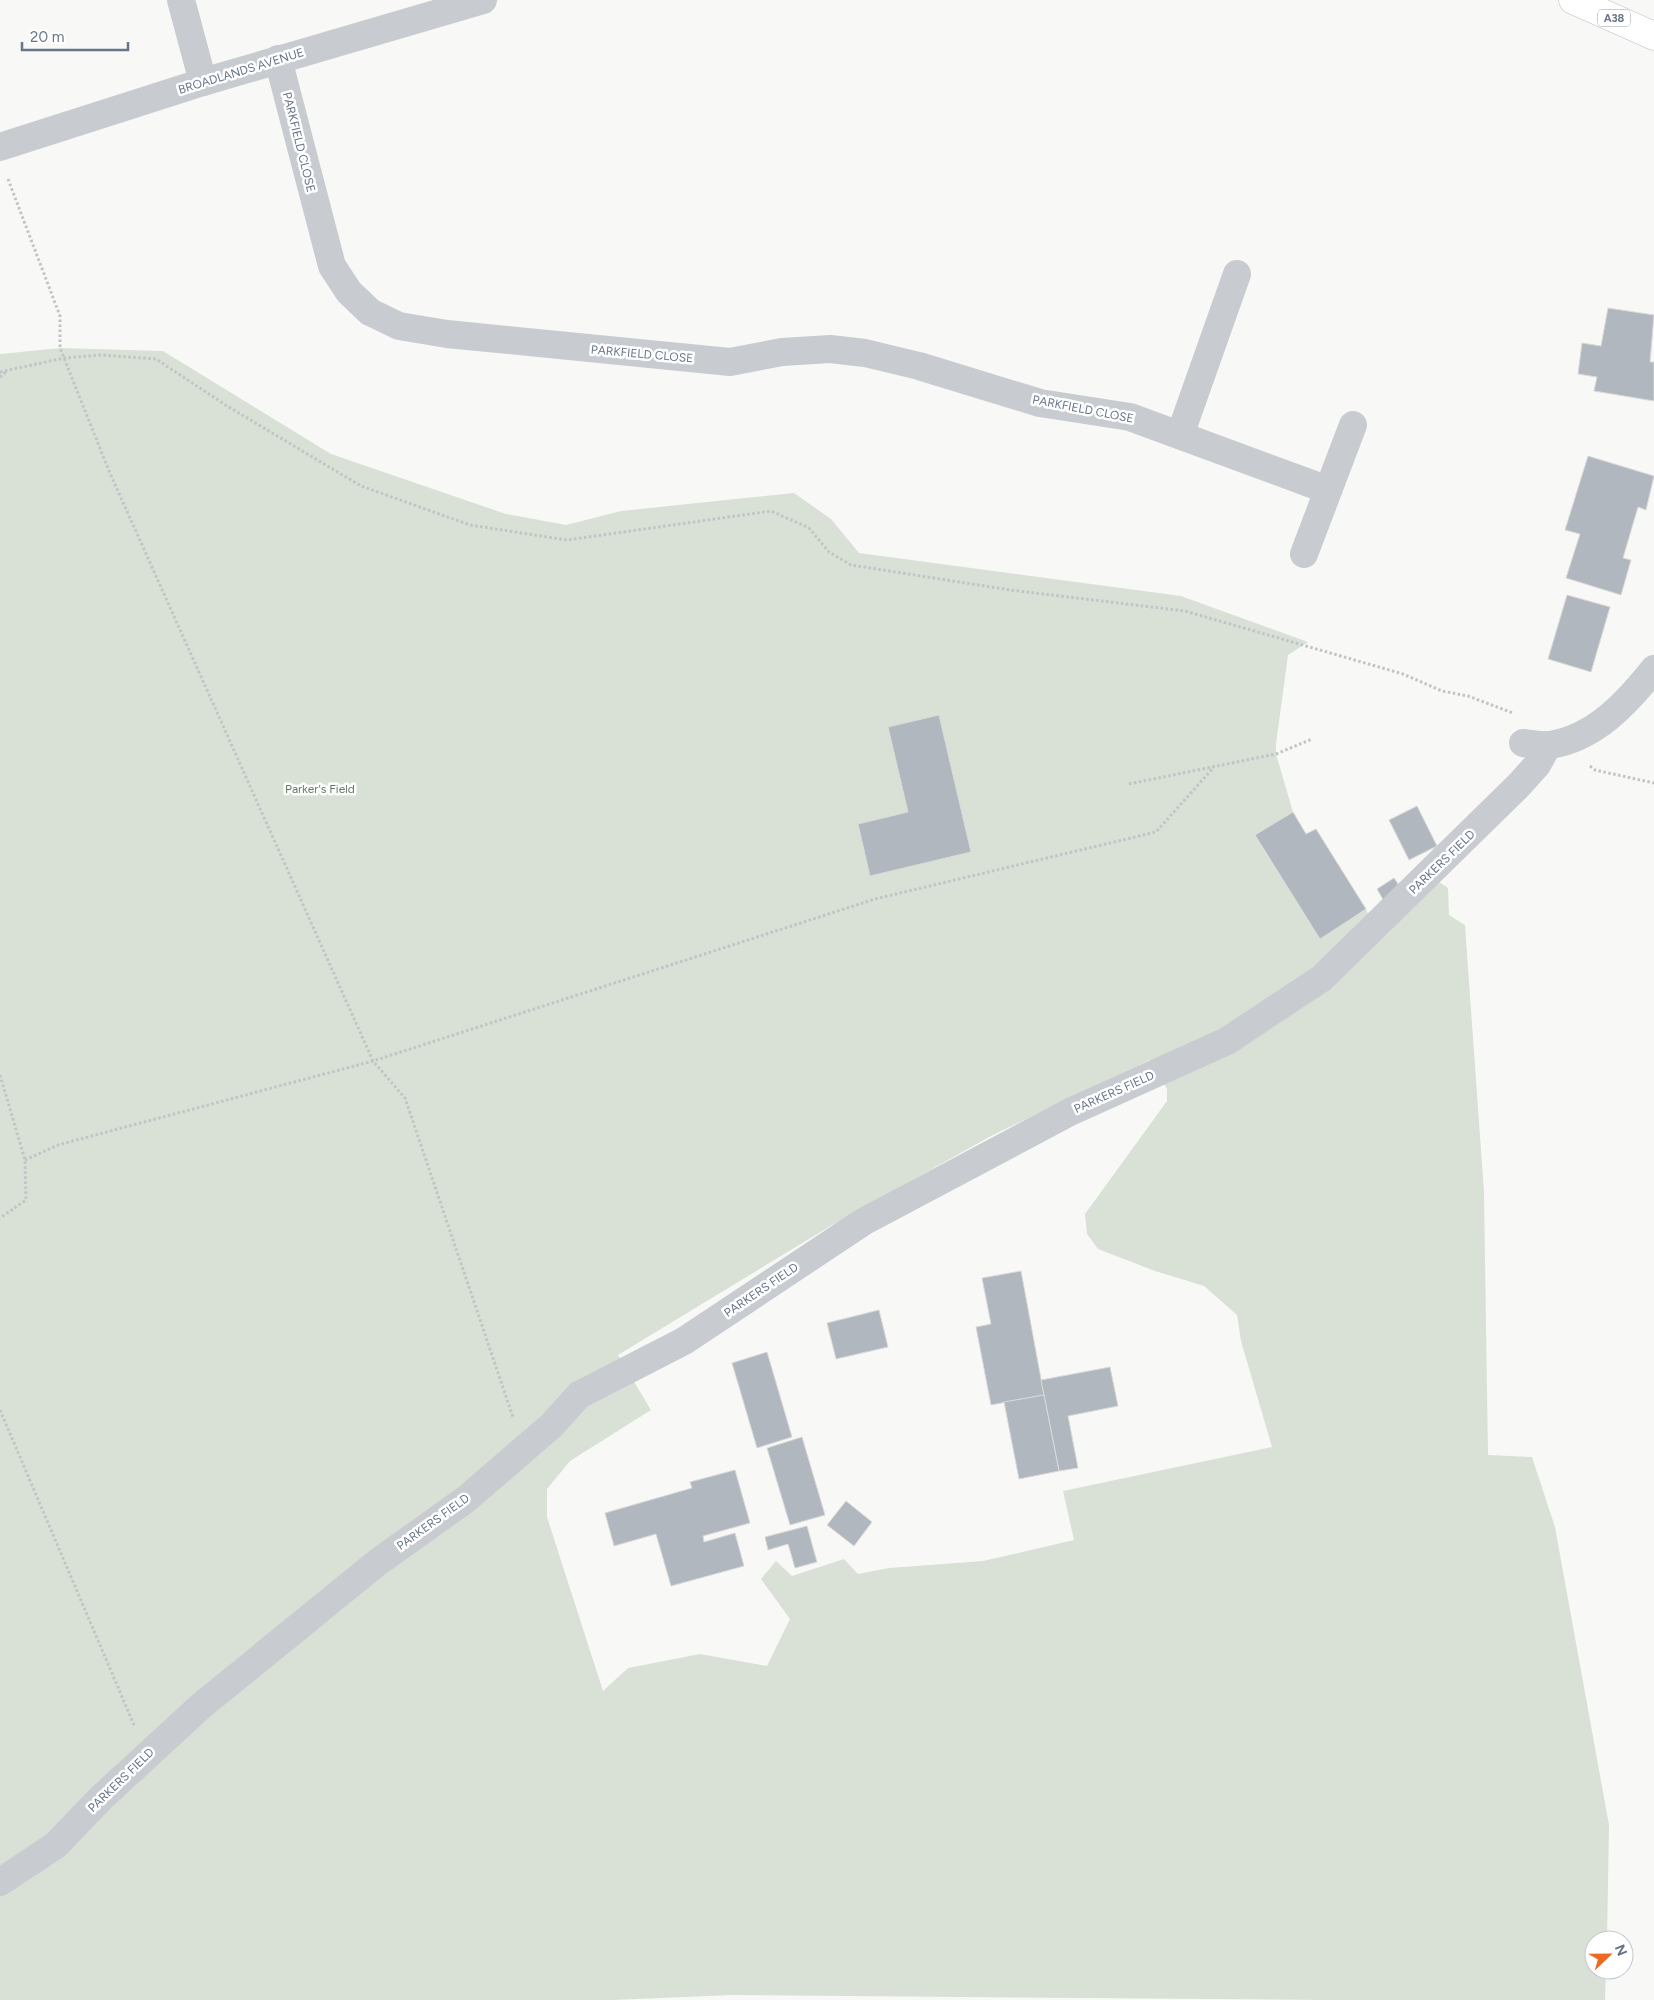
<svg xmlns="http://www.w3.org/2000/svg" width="1654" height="2000" font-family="Figtree,sans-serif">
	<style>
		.green { fill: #d9e1d7; fill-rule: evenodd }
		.building { fill: #b0b7be; stroke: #dadad8 }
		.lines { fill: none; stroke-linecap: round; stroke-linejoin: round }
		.major-casing { stroke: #bbbec2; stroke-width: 29 }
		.path { stroke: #c2c3c6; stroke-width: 3; stroke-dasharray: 2.5 2.5; stroke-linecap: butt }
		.minor { stroke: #c8cbcf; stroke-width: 28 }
		.major { stroke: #fff; stroke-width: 28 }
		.labels { text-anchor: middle; stroke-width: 5; stroke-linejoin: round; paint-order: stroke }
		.shield { fill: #fff; stroke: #949eac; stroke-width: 1 }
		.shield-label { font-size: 11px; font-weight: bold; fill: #667588 }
		.street-label { font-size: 12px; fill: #667588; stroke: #fff }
		.park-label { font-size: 12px; fill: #637a61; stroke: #fff }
	</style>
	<rect width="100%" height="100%" fill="#f8f9f6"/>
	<path class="green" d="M60,348L163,351L331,454L506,514L566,525L621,511L794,493L831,519L859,553L1181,596L1308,642L1288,655L1276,744V754L1293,812L1255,836L1320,938L1366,909L1369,917L1418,868L1448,888L1449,915L1465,925L1484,1192L1488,1455L1532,1457L1555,1527L1609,1825L1607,1940H1594V1970H1606L1605,2000H1318L733,1995L614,2000H0V354ZM1150,1060L1167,1089V1101L1085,1214L1087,1234L1098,1249L1155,1271L1204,1286L1237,1315L1241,1341L1272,1447L1063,1491L1074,1540L983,1561L889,1568L858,1574L844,1559L792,1576L776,1561L761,1579L790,1619L767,1666L700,1654L628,1668L603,1691L547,1517V1489L570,1461L651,1410L618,1355L832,1225L991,1136Z"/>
	<g class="building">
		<path d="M1608,308L1654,315L1650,362H1654V401L1594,391L1597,377L1578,374L1582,343L1601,346Z"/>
		<path d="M1588,456L1654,476L1646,510L1638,507L1623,558L1631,560L1621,595L1566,578L1580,534L1565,530Z"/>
		<path d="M1567,595L1610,607L1591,672L1548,659Z"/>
		<path d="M939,715L971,852L870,876L858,824L908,812L888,727Z"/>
		<path d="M1417,806L1437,846L1409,860L1389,820Z"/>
		<path d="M1293,812L1306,834L1316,829L1366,909L1320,939L1255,835Z"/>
		<path d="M1394,878L1402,890L1384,901L1377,889Z"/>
		<path d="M1021,1271L1044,1395L991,1405L976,1327L991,1324L982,1278Z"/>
		<path d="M879,1310L888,1347L836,1359L827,1323Z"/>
		<path d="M767,1352L792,1437L757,1448L732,1363Z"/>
		<path d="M1110,1367L1118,1406L1068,1416L1078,1468L1059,1471L1041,1380Z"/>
		<path d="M1044,1395L1059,1471L1019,1479L1004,1402Z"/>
		<path d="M802,1437L825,1515L790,1525L767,1448Z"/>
		<path d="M735,1470L750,1523L703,1536L704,1542L735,1533L744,1566L671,1586L656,1534L614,1546L605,1513L692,1488L690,1482Z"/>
		<path d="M846,1501L872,1522L854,1546L827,1525Z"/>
		<path d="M807,1526L817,1562L795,1568L788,1544L768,1550L765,1537Z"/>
	</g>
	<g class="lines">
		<defs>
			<path id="major" d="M1573,0L1654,36"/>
		</defs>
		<use href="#major" class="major-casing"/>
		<g class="path">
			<path d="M8,179L60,316V348L109,471L373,1061L405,1098L513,1417"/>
			<path d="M0,372L64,358L101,355L156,359L227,406L361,486L470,525L567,540L771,511L809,528L829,552L851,565L1010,590L1185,611L1403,674L1442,691L1468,696L1513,713"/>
			<path d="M0,377L7,371"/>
			<path d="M1590,766L1595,770L1654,783"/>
			<path d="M1129,784L1276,754L1312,739"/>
			<path d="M0,1075L25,1160L26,1200L0,1218"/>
			<path d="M25,1160L58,1145L373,1061L875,899L1156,832L1214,767"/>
			<path d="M0,1410L134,1725"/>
		</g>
		<g class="minor">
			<path d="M181,0L203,82"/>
			<path d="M278,59L332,266L349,292L370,312L399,326L447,334L730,362L782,352L830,349L865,353L919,366L1040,403L1130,417L1328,490"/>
			<path d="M0,147L203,82L483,0"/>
			<path d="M1180,435L1237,274"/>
			<path d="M1304,554L1353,425"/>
			<path d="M1523,743C1531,744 1541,746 1550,745C1595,738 1627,703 1654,669"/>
			<path d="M0,1882L56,1845L101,1798L201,1706L378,1562L465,1500L552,1425L579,1395L684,1341L863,1222L1070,1112L1227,1041L1322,978L1519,785L1537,765L1548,745"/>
		</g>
		<use href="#major" class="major"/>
	</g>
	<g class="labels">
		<rect class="shield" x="1598" y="9.5" width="32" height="17" rx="4"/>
		<g class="shield-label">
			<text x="1614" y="22">A38</text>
		</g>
		<g class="street-label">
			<text transform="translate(241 71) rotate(-17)" y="4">BROADLANDS AVENUE</text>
			<text transform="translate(299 142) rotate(76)" y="4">PARKFIELD CLOSE</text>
			<text transform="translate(642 354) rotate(5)" y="4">PARKFIELD CLOSE</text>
			<text transform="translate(1083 409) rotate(11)" y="4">PARKFIELD CLOSE</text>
			<text transform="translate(1442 862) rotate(-44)" y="4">PARKERS FIELD</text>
			<text transform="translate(1114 1092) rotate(-24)" y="4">PARKERS FIELD</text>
			<text transform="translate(761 1290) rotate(-34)" y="4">PARKERS FIELD</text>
			<text transform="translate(433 1522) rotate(-36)" y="4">PARKERS FIELD</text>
			<text transform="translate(121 1780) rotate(-44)" y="4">PARKERS FIELD</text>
		</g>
		<g class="park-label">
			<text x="320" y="793">Parker's Field</text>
		</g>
	</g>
	<g transform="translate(1609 1955) rotate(68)"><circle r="24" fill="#ffffff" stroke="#c2c8cf"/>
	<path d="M0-4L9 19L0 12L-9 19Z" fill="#ed6822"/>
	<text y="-8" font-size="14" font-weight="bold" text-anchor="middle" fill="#667588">N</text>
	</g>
	<path d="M22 42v8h106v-8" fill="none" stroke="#667588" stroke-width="2.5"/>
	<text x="30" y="42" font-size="15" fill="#667588" stroke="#ffffff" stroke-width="4" paint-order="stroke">20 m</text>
</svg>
